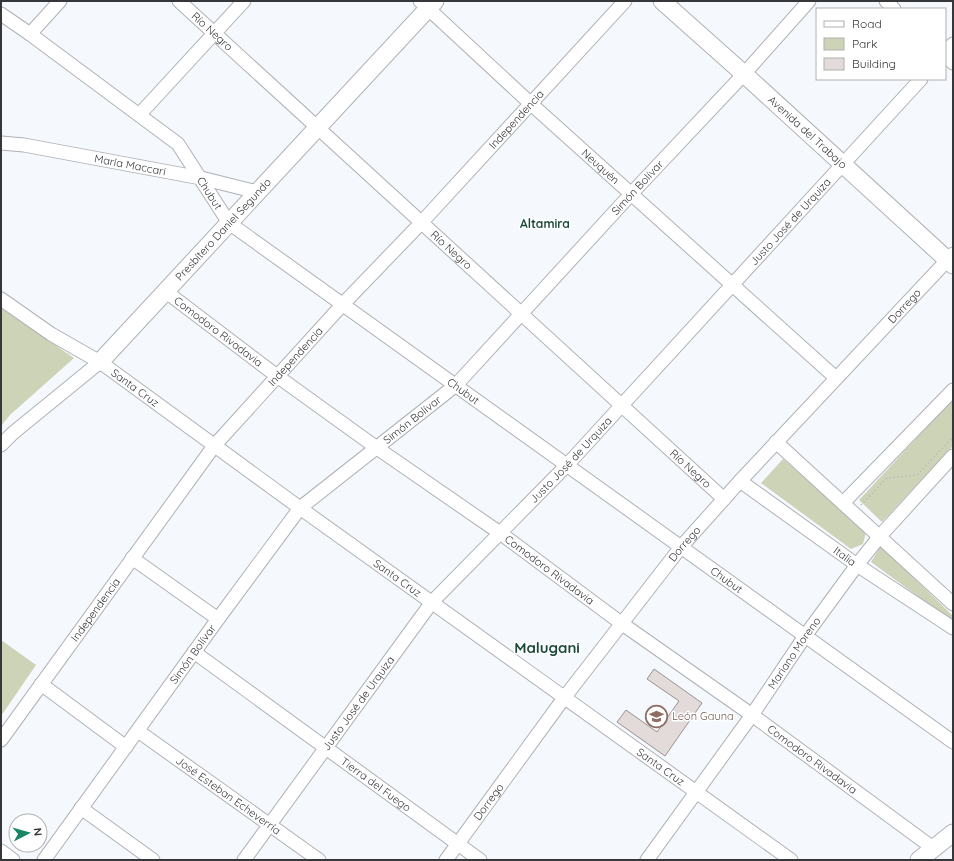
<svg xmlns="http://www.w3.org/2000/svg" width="954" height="861" font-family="Quicksand,sans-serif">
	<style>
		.green { fill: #cdd3b6 }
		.building { fill: #e2dbd9; stroke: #999291 }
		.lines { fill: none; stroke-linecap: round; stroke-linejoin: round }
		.minor-casing { stroke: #aeb1b6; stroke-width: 15 }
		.major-casing { stroke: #aeb1b6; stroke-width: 19 }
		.path { stroke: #b1b3b7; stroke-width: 1.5; stroke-dasharray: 1 3; stroke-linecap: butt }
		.minor { stroke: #fff; stroke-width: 13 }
		.major { stroke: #fff; stroke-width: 17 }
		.labels { text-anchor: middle; stroke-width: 3; stroke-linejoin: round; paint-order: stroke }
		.street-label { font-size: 11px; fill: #36373a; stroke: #fff }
		.education-label { font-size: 11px; fill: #785e54; stroke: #fff; text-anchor: start }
		.neighbourhood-label { font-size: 12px; font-weight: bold; fill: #1c4b3a; stroke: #fff }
		.district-label { font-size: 15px; font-weight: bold; fill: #1c4b3a; stroke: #fff }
	</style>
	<rect width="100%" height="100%" fill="#f5f8fd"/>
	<g class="green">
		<path d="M1,308L74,358L10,415L1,426Z"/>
		<path d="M953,399V446L882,522L859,500Z"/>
		<path d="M783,459L866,532L863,544L851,549L761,483Z"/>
		<path d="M881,546L953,616V622L871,562Z"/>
		<path d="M1,640L36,665L1,716Z"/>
	</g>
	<path class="building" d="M654,669L702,703L665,756L617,722L626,710L657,732L679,701L647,679Z"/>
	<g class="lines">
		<defs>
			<g id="minor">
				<path id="s1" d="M179,1L724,499"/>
				<path id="s2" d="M420,1L530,103L836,378"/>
				<path d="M886,1L894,9"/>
				<path id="s3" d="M1,14L30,34L178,144L229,223L953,742"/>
				<path d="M30,34L60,1"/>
				<path d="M945,52L953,44"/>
				<path d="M945,55L953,63"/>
				<path d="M139,115L244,1"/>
				<path id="s4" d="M1,143L24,145L201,178L257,192"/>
				<path id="s5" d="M165,291L277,376L377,448L500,533L621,623L752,715L933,848"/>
				<path id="s6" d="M1,299L51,334L100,362L300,508L791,860"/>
				<path d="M776,442L953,604"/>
				<path d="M1,445L13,433L100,362"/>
				<path id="s7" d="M740,481L857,565L953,628"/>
				<path d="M843,503L953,390"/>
				<path d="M132,558L218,619"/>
				<path id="s8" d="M194,652L480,860"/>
				<path d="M41,684L126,747"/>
				<path id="s9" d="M138,731L319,860"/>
				<path id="s10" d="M1,740L214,446L343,304L421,223L625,1"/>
				<path d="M81,808L153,860"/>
				<path d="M1,851L13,860"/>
				<path id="s11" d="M44,860L218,619L300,508L456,385L631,194L744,74L809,1"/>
				<path id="s12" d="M244,860L432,602L567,465L921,79"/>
				<path id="s13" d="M446,860L564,698L681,547L740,481L953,254"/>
				<path id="s14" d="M647,860L752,715L805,636L857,565L880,536L953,456"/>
			</g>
			<g id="major">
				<path id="s15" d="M662,1L744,74L953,265"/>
				<path id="s16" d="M100,362L435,1"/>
				<path d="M919,860L953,833"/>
			</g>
		</defs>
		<use href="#minor" class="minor-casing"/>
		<use href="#major" class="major-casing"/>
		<path class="path" d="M861,505L887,478L917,475L953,437"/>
		<use href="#minor" class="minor"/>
		<use href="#major" class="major"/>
	</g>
	<defs>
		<symbol id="school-ring" viewBox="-11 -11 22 22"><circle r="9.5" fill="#fff" stroke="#8d6e63" stroke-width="1.5"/><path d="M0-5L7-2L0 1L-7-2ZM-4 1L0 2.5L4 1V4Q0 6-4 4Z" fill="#8d6e63"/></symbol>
	</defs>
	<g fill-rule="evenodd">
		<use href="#school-ring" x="644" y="704" width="25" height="25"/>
	</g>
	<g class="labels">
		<g class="street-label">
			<text dy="4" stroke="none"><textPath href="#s1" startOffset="45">Río Negro</textPath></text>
			<text dy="4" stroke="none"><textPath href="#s10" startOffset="808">Independencia</textPath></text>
			<text dy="4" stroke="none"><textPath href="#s15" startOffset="196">Avenida del Trabajo</textPath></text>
			<text dy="4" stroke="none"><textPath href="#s4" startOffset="131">María Maccari</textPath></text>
			<text dy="4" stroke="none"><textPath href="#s2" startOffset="245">Neuquén</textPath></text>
			<text dy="4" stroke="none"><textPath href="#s11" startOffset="902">Simón Bolívar</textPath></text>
			<text dy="4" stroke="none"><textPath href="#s3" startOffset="278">Chubut</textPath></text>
			<text dy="4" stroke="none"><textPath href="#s12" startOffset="842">Justo José de Urquiza</textPath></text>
			<text dy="4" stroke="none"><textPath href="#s16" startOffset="181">Presbítero Daniel Segundo</textPath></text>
			<text dy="4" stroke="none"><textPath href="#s1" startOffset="369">Río Negro</textPath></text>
			<text dy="4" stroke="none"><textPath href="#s13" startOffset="720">Dorrego</textPath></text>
			<text dy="4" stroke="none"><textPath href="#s5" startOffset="67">Comodoro Rivadavia</textPath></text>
			<text dy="4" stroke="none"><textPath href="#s10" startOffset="484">Independencia</textPath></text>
			<text dy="4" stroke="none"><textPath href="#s6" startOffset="161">Santa Cruz</textPath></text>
			<text dy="4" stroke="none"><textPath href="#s3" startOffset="602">Chubut</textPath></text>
			<text dy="4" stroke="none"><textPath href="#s11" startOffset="578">Simón Bolívar</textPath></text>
			<text dy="4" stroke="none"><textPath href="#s12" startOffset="518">Justo José de Urquiza</textPath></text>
			<text dy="4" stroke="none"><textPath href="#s1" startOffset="693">Río Negro</textPath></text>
			<text dy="4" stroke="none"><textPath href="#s13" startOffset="396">Dorrego</textPath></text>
			<text dy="4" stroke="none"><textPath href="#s7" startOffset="129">Italia</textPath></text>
			<text dy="4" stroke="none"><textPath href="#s5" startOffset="475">Comodoro Rivadavia</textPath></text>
			<text dy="4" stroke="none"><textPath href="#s6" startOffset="485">Santa Cruz</textPath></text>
			<text dy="4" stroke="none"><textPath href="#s3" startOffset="926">Chubut</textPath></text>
			<text dy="4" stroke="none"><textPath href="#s10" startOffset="161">Independencia</textPath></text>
			<text dy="4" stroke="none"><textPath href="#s11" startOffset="254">Simón Bolívar</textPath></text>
			<text dy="4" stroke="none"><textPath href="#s14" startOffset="254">Mariano Moreno</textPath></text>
			<text dy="4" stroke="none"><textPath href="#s12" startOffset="194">Justo José de Urquiza</textPath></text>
			<text dy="4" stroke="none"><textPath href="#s5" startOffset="799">Comodoro Rivadavia</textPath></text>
			<text dy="4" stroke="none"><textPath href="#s6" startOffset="809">Santa Cruz</textPath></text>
			<text dy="4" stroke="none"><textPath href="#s8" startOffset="225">Tierra del Fuego</textPath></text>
			<text dy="4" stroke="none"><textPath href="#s9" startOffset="111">José Esteban Echeverría</textPath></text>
			<text dy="4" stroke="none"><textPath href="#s13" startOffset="72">Dorrego</textPath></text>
		</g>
		<g class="education-label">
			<text x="672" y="720">León Gauna</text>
		</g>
		<g class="neighbourhood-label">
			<text x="545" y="228">Altamira</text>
		</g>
		<g class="district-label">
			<text x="547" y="653">Malugani</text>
		</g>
	</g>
	<rect width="954" height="861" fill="none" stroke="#36373a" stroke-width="4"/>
	<rect x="816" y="8" width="130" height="72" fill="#ffffff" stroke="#afafb0"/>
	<rect x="824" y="21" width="20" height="6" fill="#ffffff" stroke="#afafb0"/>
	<text x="852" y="28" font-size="12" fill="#36373a">Road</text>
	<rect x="824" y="38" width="20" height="12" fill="#cdd3b6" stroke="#afafb0"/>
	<text x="852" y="48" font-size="12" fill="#36373a">Park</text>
	<rect x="824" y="58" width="20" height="12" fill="#e2dbd9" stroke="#afafb0"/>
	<text x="852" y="68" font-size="12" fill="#36373a">Building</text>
	<g transform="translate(28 833) rotate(84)"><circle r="19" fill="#ffffff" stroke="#afafb0"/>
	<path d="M0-3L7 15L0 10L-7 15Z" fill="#188563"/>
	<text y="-6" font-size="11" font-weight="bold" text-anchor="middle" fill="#36373a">N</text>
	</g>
</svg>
